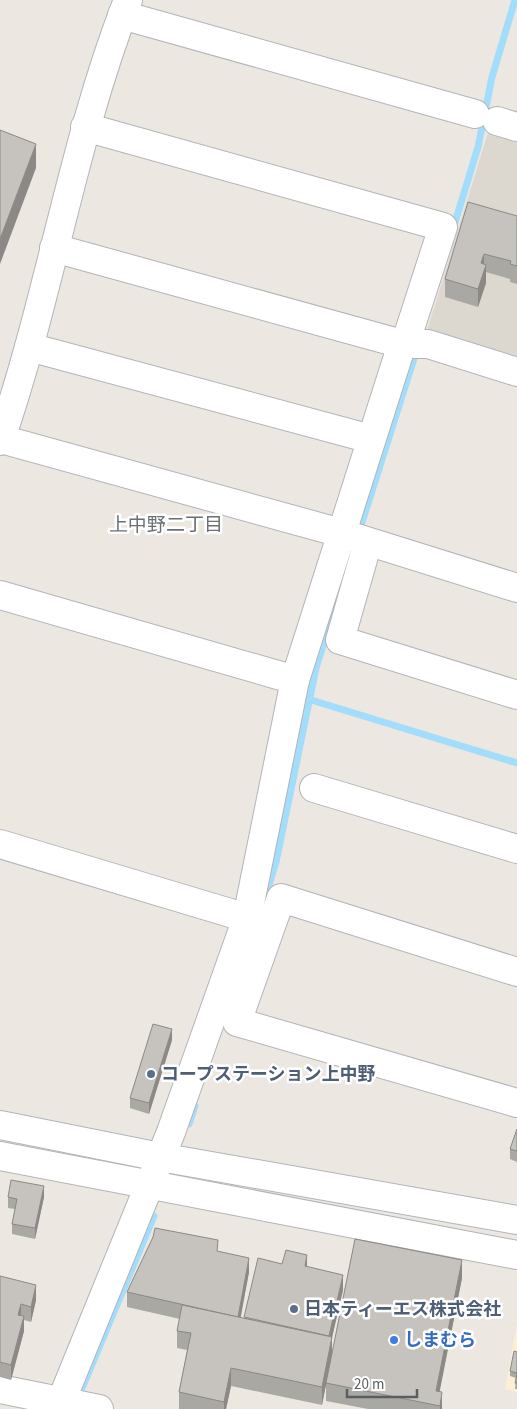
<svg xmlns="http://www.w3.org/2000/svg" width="517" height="1409" font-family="'Source Sans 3','Noto Sans JP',sans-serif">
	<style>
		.commercial { fill: #fcefd6 }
		.education { fill: #dcd7cf }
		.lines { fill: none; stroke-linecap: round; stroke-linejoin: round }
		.stream { stroke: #a2ddfb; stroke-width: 7 }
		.minor-casing { stroke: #b2b4b8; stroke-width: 30 }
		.tertiary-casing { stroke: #b2b4b8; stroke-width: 30 }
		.minor { stroke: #fff; stroke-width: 28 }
		.tertiary { stroke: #fff; stroke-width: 28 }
		.wall { fill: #aaa8a3 }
		.shaded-wall { fill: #8b8885 }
		.building { fill: #c6c3be; stroke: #8b8885 }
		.service-dot { fill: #5c6f8a; stroke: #fff; stroke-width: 2 }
		.shop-dot { fill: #3f7fe0; stroke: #fff; stroke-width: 2 }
		.labels { text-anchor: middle; stroke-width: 5; stroke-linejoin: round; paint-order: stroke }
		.service-label { font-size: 18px; font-weight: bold; fill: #4e5e75; stroke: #fff; text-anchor: start }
		.shop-label { font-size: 18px; font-weight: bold; fill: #366cbe; stroke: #fff; text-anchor: start }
		.neighbourhood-label { font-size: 19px; fill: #6a7073; stroke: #fff }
	</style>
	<rect width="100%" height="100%" fill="#ece8e1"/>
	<path class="commercial" d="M517,1324V1392L505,1389Z"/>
	<path class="education" d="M490,126L517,134V360L427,331Z"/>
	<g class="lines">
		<g class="stream">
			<path d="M453,229L478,147L492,77L515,0"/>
			<path d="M359,532L417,349"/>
			<path d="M308,699L517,763"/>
			<path d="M262,907L276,862L316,668L339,594"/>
			<path d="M189,1124L195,1106"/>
			<path d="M78,1398L154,1216"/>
		</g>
		<defs>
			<g id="minor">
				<path d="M122,15L475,114"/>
				<path d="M497,121L517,127"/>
				<path d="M54,248L402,344H428L517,372"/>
				<path d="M29,347L371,439"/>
				<path d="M1,439L341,533L517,588"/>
				<path d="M0,441C50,297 72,143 128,0"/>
				<path d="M368,542L340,640L517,695"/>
				<path d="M0,595L295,680"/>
				<path d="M314,788L517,849"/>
				<path d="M0,844L247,918"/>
				<path d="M517,972L281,898L237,1022L517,1103"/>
				<path d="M0,1389L99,1409"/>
				<path d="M58,1409L171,1132L247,918L295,680L402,344L408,335L443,227L85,127"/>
			</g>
			<g id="tertiary">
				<path d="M0,1125L160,1157L517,1220"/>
				<path d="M0,1156L517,1255"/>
			</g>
		</defs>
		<use href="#minor" class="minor-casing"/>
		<use href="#tertiary" class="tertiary-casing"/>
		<use href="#minor" class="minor"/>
		<use href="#tertiary" class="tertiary"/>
	</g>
	<g class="wall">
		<path d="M517,216V284L510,282V279L486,272V283L478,307L445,297V279Z"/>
		<path d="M172,1040L149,1114L130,1108V1098Z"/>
		<path d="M517,1129V1162L510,1159V1149Z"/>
		<path d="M8,1197H44L35,1239L12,1234V1224L15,1209L8,1208Z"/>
		<path d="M218,1251L249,1272L240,1318H244V1317L282,1264L307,1267L343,1290L332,1337V1352L462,1278L439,1392L442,1409H368L326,1401V1384L322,1405L231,1386L226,1409H179V1392L187,1350L177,1348V1331L180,1319L127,1307V1292Z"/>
		<path d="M0,1276L36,1300L31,1322L24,1320V1331L11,1380L0,1377Z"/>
		<path d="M517,1352V1389H515L516,1378L510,1376V1371Z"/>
	</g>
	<g class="shaded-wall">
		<path d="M36,144V168L0,264V239Z"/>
		<path d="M484,254V270L486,265V283L478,307V289L481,263Z"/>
		<path d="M172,1029V1040L149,1114V1103Z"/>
		<path d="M44,1186V1197L35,1239V1228Z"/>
		<path d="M307,1255V1269L305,1266Z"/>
		<path d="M249,1258V1272L238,1332V1317Z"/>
		<path d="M462,1260V1278L437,1405L436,1391Z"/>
		<path d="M343,1275V1290L329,1351V1337Z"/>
		<path d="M36,1285V1300L31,1322V1307Z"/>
		<path d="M21,1304V1319L18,1315Z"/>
		<path d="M24,1316V1331L11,1380V1365Z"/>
		<path d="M332,1337V1355L322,1405V1387Z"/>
		<path d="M231,1368V1386L226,1409H224V1402Z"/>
		<path d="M442,1392V1409H440V1406Z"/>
	</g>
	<g class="building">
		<path d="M0,130L36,144L0,239Z"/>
		<path d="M468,202L517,216V266L510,264L511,261L484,254L481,263L486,265L478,289L445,279Z"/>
		<path d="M153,1024L172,1029L149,1103L130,1098Z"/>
		<path d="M517,1129V1151L510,1149Z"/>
		<path d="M11,1180L44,1186L35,1228L12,1224L17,1199L8,1197Z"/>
		<path d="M155,1228L218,1240L217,1251L249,1258L238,1317L127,1292L153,1237Z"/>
		<path d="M355,1239L462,1260L436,1391L442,1392L440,1406L326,1383Z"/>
		<path d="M286,1250L307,1255L305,1266L343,1275L329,1336L244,1317L258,1258L282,1264Z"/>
		<path d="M0,1276L36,1285L31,1307L21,1304L18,1315L24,1316L11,1365L0,1362Z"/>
		<path d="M182,1305L332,1337L322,1387L231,1368L224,1402L179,1392L191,1333L177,1331Z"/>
		<path d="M514,1351L517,1352V1384L515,1383L517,1373L510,1371Z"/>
	</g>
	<g class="service-dot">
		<circle cx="151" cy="1074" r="5"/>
		<circle cx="294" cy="1309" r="5"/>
	</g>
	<circle class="shop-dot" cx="394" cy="1340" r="5"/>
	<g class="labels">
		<g class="service-label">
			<text x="161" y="1080">コープステーション上中野</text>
			<text x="304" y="1315">日本ティーエス株式会社</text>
		</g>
		<g class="shop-label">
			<text x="404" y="1346">しまむら</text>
		</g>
		<g class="neighbourhood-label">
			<text x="166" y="531">上中野二丁目</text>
		</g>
	</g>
	<path d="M347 1389v8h70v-8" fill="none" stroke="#595e61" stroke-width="2.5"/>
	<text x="354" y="1389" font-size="15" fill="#595e61" stroke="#ffffff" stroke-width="4" paint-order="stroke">20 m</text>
</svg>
